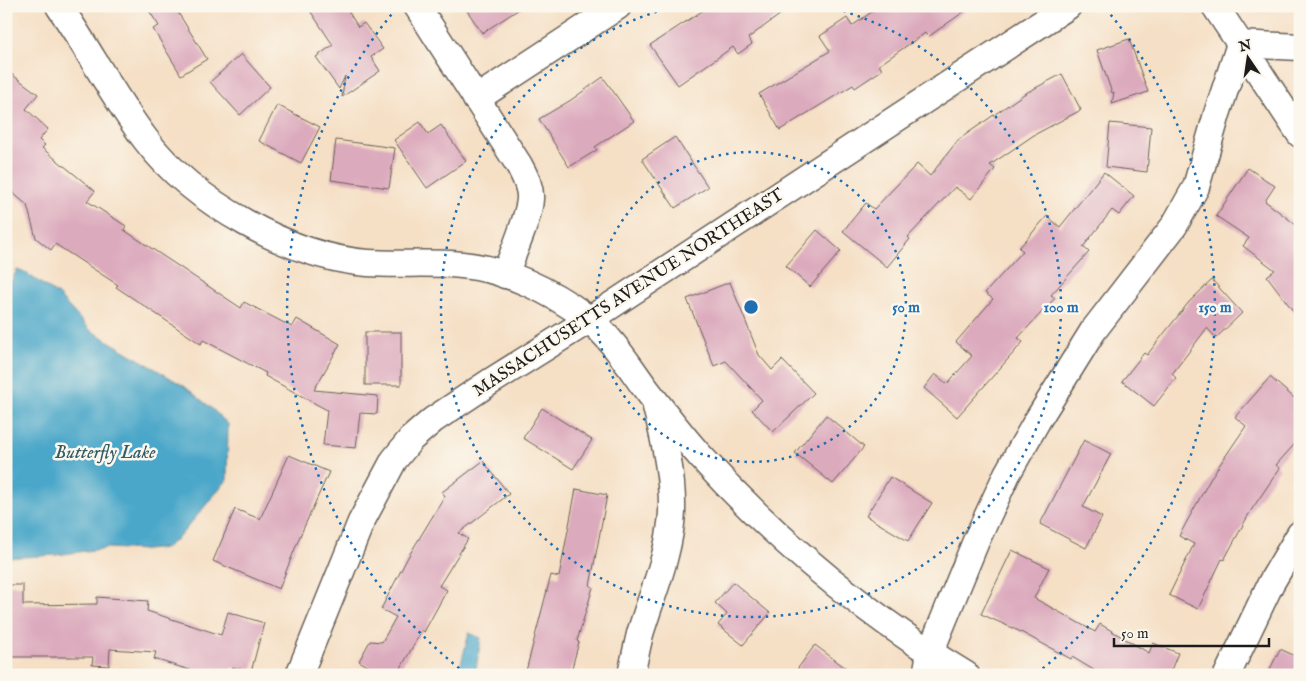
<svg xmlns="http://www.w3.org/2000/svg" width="1306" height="681" font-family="'IM FELL English',serif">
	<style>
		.water { fill: #4ba7c9; stroke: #346272 }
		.building { fill: #dcaabd }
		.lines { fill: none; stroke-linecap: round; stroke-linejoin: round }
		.minor-casing { stroke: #686057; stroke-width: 29 }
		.minor { stroke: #fff; stroke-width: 26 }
		.ring { fill: none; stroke: #1f6fb2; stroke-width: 2.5; stroke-dasharray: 2.5 5 }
		.labels { text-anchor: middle; stroke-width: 5; stroke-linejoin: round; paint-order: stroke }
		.street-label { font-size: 18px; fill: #1c1c1c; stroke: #fbf7ec }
		.water-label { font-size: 19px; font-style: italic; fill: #315b6a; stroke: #fbf7ec }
		.centre { fill: #1f6fb2; stroke: #fbf7ec; stroke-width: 2.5 }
		.ring-label { font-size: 15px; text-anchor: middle; font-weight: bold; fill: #1f6fb2; stroke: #fbf7ec; stroke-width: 5; stroke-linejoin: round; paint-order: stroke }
	</style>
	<rect width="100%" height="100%" fill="#fbf7ec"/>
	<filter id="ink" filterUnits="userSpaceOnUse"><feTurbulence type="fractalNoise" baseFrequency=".02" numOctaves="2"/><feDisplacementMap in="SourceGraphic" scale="10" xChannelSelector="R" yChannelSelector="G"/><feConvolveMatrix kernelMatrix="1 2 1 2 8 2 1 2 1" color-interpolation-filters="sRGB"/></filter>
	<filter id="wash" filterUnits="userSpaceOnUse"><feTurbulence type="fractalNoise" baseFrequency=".0096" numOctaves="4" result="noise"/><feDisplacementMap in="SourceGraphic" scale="20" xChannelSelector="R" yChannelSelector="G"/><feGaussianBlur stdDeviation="1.12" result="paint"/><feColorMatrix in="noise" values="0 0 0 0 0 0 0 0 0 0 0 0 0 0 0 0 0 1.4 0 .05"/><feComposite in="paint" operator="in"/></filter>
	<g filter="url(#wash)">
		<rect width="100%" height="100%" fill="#f5dfc5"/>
		<g class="water">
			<path d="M17,270L26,273L58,295L90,330L184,386L210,407L228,424L227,480L179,537L165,548L146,550L108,548L56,555L6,558V291Z"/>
			<path d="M469,633L481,638L475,675H458Z"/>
		</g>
		<g id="blocks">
			<g class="building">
				<path d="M146,6H174L207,59L181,75L153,29L159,26Z"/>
				<path d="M307,6H345L358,27L364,23L383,49L371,57L380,71L342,97L345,76L339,89L316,57L333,45Z"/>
				<path d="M464,6H524L482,33Z"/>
				<path d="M710,6H792L748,38L752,44L738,54L733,47L678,85L650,45Z"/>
				<path d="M880,6H972L928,37L925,33L879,65L882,70L855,88L853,85L780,130L759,94L830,51L820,36L847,18L852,26Z"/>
				<path d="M1129,39L1148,92L1112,104L1114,92L1112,93L1097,50Z"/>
				<path d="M241,54L270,87L240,115L210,82Z"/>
				<path d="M6,70L38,94L26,109L48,129L39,140L45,145L42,148L95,191L87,201L126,226L124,230L241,308L244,302L292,327L297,319L340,344L314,390L378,396L377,414L360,413L356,448L323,445L327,410L265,376L266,373L203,340L201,344L116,287L118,285L55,244L51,250L36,238L27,205L6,187Z"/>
				<path d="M1062,74L1081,110L1034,135L990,165L995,169L971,199L955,187L908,237L910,239L887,267L843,231L866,203L874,209L917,164L930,176L958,140L1024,94Z"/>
				<path d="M603,77L634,121L595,147L597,150L569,167L539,119L571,100Z"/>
				<path d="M277,105L320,127L301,163L259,141Z"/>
				<path d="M420,122L428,134L441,125L466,161L427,188L394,140Z"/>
				<path d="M1110,123L1151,127L1147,172L1106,167Z"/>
				<path d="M675,137L708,187L675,208L642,159Z"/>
				<path d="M336,140L395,148L389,188L331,180Z"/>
				<path d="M1248,168L1275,186L1265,201L1300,228V320L1267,276L1275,270L1243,246L1249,238L1216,216Z"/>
				<path d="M1104,172L1134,196L1119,215L1112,210L1083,247L1089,252L1051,295L1055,298L1018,338L1023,342L957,417L924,388L935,374L947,384L972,356L956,342L993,299L985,293L1023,251L1019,248L1047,216L1060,227Z"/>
				<path d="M817,230L841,251L810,287L786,266Z"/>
				<path d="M1212,280L1242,313L1216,338L1207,328L1172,374L1176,378L1154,406L1122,381L1144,353L1147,355L1189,302Z"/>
				<path d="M730,282L759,355L772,370L782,360L814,393L773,432L752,410L762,400L726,361L714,366L687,299Z"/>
				<rect x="365" y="332" width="36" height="53"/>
				<path d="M1270,377L1300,403V438L1276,465L1280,468L1250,512L1224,560L1222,559L1198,609L1169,595L1194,544L1179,536L1212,476L1246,426L1235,417Z"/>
				<path d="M542,408L592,440L573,469L523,438Z"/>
				<path d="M826,415L864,447L833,484L795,453Z"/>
				<path d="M1084,440L1111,454L1083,507L1102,517L1086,548L1040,524Z"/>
				<path d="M289,455L329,472L300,536L279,589L213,561L235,509L260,519Z"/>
				<path d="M483,461L509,494L459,533L468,539L439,586L447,590L424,632L422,630L397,675H383L359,661L370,641L382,642L396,617L381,609L408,557L445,496L442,492Z"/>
				<path d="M890,477L932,503L908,541L866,516Z"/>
				<path d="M576,489L607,495L590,586L593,587L577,641L579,642L570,675H525L551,575L559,577Z"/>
				<path d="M1012,550L1049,568L1034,598L1095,632L1100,624L1149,653L1153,643L1178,653L1169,675H1102L1072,657L1071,659L1019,631L981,614Z"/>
				<path d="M733,582L770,613L743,645L718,625L727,614L715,603Z"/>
				<path d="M6,585H23V605L97,604V597L148,601L147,611L221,635L228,612L264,623L251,672L232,667L230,675H206L154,659L156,652L110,649L109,666L92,665L93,657H6Z"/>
				<path d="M815,645L855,675H793Z"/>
				<path d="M1280,649L1300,658V675H1282L1270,669Z"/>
			</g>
		</g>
	</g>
	<g filter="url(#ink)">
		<use href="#blocks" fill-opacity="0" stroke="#686057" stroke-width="1"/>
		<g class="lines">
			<defs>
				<g id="minor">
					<path d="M59,6C89,50 114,98 146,140C193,202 290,257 368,263C399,265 431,262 462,265C506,269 551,291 586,317C609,335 626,361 643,385C662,410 681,435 702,458C779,543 868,616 966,675"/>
					<path d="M417,6L519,165C524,175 531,186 530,199C529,218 512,255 505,275"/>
					<path d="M1215,6L1300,134"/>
					<path d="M476,99L618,6"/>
					<path d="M299,675L361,522L394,460L411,439L433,420L490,382L589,320L1068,6"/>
					<path d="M631,675C634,661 637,647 640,634C652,594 670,554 672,512C673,477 665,441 656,407"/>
					<path d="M926,675L930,653L976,541L1007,474L1037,421L1093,331L1174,226L1196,187L1217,114L1240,44L1300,47"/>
					<path d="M1227,675L1271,583L1300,534"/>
				</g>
			</defs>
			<use href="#minor" class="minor-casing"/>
			<use href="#minor" class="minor"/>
		</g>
	</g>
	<g class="ring">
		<circle cx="751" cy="307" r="155"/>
		<path d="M829 7A310 310 0 1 1 673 7"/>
		<path d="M465 673A464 464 0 0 1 396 9M1106 9A464 464 0 0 1 1037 673"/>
	</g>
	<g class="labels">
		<g class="street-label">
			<text transform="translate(628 292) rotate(-33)" y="6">MASSACHUSETTS AVENUE NORTHEAST</text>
		</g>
		<g class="water-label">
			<text x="105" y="458">Butterfly Lake</text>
		</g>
	</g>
	<circle cx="751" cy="307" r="8" class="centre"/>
	<g class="ring-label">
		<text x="906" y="312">50 m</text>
		<text x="1061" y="312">100 m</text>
		<text x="1215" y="312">150 m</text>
	</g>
	<rect width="1306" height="681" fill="none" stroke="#fbf7ec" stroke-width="25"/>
	<g transform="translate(1248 58) rotate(347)" stroke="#fbf7ec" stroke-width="4" paint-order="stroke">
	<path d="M0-4L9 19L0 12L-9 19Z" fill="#1c1c1c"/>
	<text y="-8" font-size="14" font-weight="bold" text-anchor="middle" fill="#1c1c1c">N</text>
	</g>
	<path d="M1114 638v8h155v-8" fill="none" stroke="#1c1c1c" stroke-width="2.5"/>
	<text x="1121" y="638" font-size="15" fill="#1c1c1c" stroke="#fbf7ec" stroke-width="4" paint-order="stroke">50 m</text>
</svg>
